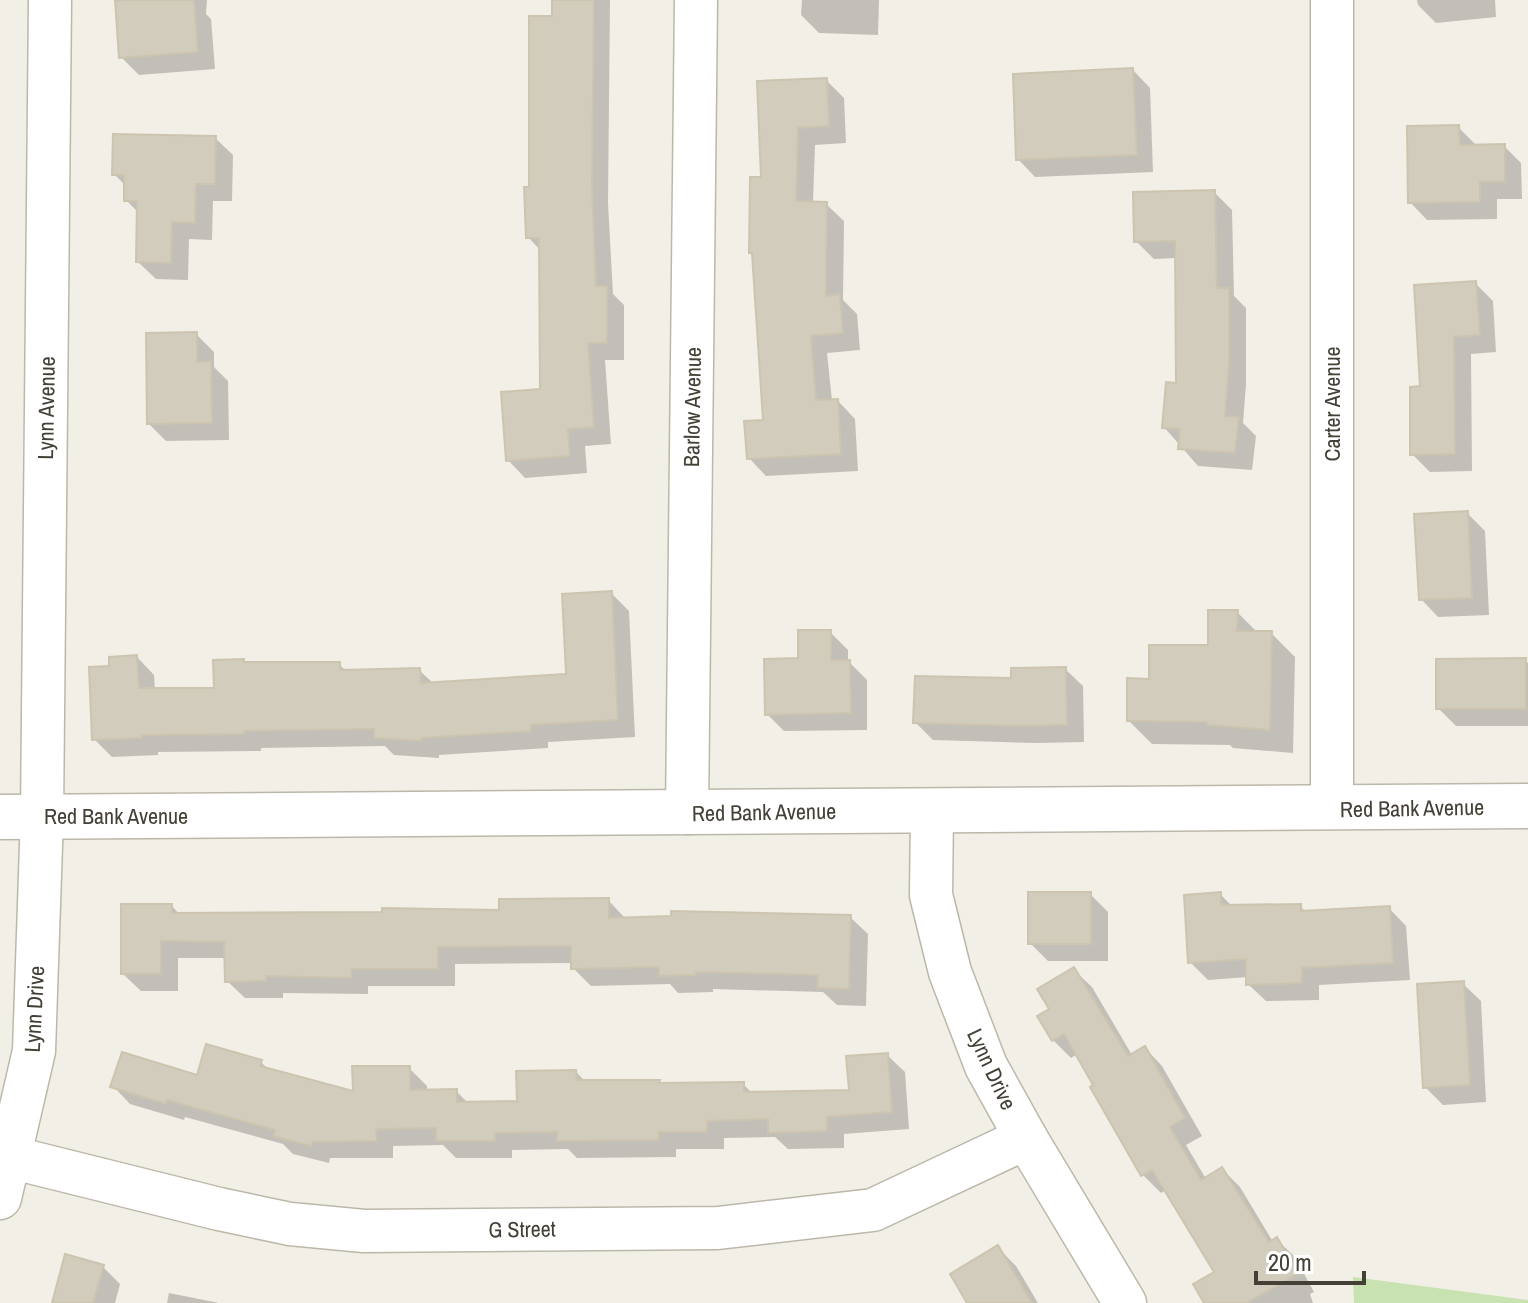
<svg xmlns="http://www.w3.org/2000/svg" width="1528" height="1303" font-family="'Archivo Narrow',sans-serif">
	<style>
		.green { fill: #c8e3b1 }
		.shadow { fill: #0003 }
		.building { fill: #d2ccbc; stroke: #cdc4b0; stroke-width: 2 }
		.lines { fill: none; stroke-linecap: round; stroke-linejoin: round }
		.minor-casing { stroke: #bcb8a9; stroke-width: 45 }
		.tertiary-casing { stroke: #bcb8a9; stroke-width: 47 }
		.minor { stroke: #fff; stroke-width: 42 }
		.tertiary { stroke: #fff; stroke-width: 44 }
		.labels { text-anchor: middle; stroke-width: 6; stroke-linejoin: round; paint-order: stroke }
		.street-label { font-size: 22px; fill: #444036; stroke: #fff }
	</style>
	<rect width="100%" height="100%" fill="#f2efe6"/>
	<path class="green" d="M1353,1277L1528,1300V1303H1354Z"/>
	<g class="shadow">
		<path d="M117,0H207L206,14L211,19L215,69L139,75L121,57Z"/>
		<path d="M554,0H610L608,203L613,294L624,305V360H605L611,444L585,446L587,473L525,478L508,460L542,391L541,251L528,237L531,189L554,18Z"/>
		<path d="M802,0H879L878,35L819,33L801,15Z"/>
		<path d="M1417,0H1495L1496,17L1436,23L1418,5Z"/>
		<path d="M1133,70L1150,88L1153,172L1035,177L1018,159Z"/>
		<path d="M826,80L844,98L846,143L815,145L813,203L826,204L844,221L843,300L857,314L860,350L827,353L832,401H838L855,419L858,471L766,476L749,458L765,422L763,179Z"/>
		<path d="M1458,127L1476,145L1504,146L1521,163L1522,199H1497V219L1427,220L1410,202Z"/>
		<path d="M215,138L233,155L232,201H213L212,240L189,239L188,280L156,279L138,262L139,213L126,200V186L114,174Z"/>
		<path d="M1214,192L1232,210L1234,296L1246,308V384L1243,423L1256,436L1252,470L1198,466L1164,427L1178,385L1177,258L1154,259L1136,241Z"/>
		<path d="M1475,283L1493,301L1496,352L1471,354L1472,471L1430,472L1412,454L1422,388Z"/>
		<path d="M196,334L214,352V367L228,381L229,440L166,441L149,424Z"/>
		<path d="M1467,513L1485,531L1489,615L1438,617L1421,599Z"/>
		<path d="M611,593L629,611L635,737L548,742V748L439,755V758L394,755L385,746L261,748V751L158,752V755L112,757L94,739L111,668L137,657L154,675L155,690H216L246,664H339L347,672L419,670L434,684L568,676Z"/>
		<path d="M1237,612L1258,633H1271L1295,657L1293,753L1233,748L1230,745L1152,744L1129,721L1151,681L1210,647Z"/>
		<path d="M830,632L848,650V661L867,680V730L784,731L767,714L800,660Z"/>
		<path d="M1525,660L1528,663V726H1456L1438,708Z"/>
		<path d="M1065,669L1083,686L1084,742L1037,743L933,740L915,722L1013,680Z"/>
		<path d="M1090,894L1108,912V961H1048L1030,943Z"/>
		<path d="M1220,894L1233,907L1300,906L1307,913L1389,908L1406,926L1410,980L1319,985V1000L1266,1001L1248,984V977L1208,980L1190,962Z"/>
		<path d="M608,900L626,919L850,917L868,934L866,1006L837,1005L823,992L713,989V992L678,993L670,984L591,986L573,968V963L455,964V986H368V994L283,993V998H245L227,981V958H178V991H141L123,974L172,906L180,915L501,912Z"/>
		<path d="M1074,970L1092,987L1132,1055L1145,1048L1162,1066L1202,1136L1186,1145L1206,1179L1222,1169L1240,1187L1273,1242L1277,1240L1295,1257L1314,1292L1310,1294L1313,1303H1206L1217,1273L1167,1189L1161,1193L1143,1175L1093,1088L1096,1086L1077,1054L1071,1058L1053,1040L1051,1010Z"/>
		<path d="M1463,984L1481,1001L1486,1102L1443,1105L1425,1087Z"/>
		<path d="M887,1055L905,1072L909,1129L844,1134V1148L788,1149L775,1137L724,1138V1149H676V1157L577,1158L568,1149L512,1150V1158H456L443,1145L393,1146V1158H330L329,1163L293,1154L283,1144L185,1117L184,1120L130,1104L113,1086L199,1078L261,1062L270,1071L355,1094L409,1068L427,1086V1092L456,1091L469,1104L519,1103L576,1072L586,1082H659L662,1085L743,1084L753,1094L851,1091Z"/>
		<path d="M998,1248L1016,1266L1038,1303H969Z"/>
		<path d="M103,1267L120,1284L115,1303H54Z"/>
		<path d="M169,1293L219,1303H167Z"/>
	</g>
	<g class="building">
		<path d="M115,0H194L198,52L119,58Z"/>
		<path d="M552,0H594L592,184L596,286H607V343H588L594,427L568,429L570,456L506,461L501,392L540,389L539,238H526L524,187H529V16H552Z"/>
		<path d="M1133,68L1137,155L1016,160L1013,74Z"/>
		<path d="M827,78L829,126L798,128L796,201L827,202L826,296L840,294L843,333L811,336L816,400L838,399L841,454L747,459L744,421L763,420L752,253H749L750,177H761L757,81Z"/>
		<path d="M1459,125L1460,145L1505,144V182H1480V202L1408,203L1407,126Z"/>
		<path d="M113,134L216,136L215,184H196L195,223L172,222L171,263L136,262L137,201H124V175H112Z"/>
		<path d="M1215,190L1217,288H1229V365L1225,416L1239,417L1235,453L1178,449L1180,429L1162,428L1166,382L1176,383L1175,241L1134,242L1133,192Z"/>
		<path d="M1476,281L1480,335L1454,337L1455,454L1410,455V387L1420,386L1414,285Z"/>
		<path d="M197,332V362L211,361L212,423L147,424L146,333Z"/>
		<path d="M1468,511L1472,598L1419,600L1414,514Z"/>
		<path d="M612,591L618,720L531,725V731L422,738V741L374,738V729L244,731V734L142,735V738L92,740L89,667L109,666V657L137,655L139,688H214L213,660L244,659V662H340V670L420,668L421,683L566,674L562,594Z"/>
		<path d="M1208,610H1238L1237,631H1272L1270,730L1207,725V722L1127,721V678L1149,679V645H1208Z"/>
		<path d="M798,630H831V660H850L851,713L765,715L764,659L798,658Z"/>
		<path d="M1526,658V709H1436V659Z"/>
		<path d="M1066,667L1067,725L1018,726L913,723L915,676L1011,678V668Z"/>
		<rect x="1028" y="892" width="63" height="52"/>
		<path d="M1221,892V905L1301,904V911L1390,906L1393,963L1302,968V983L1246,985V959L1188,963L1184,895Z"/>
		<path d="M609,898V918L671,916V911L851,915L849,989L817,988L818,975L696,972V975L659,976V967L571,969V946L438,947V969H352L351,978L266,976V981L225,982L224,942L161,941V974H121V904H172V913L382,912V908L499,910V899Z"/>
		<path d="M1074,967L1128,1056L1145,1046L1185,1118L1170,1127L1201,1180L1222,1167L1269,1242L1277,1237L1298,1274L1246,1303H1204L1193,1284L1214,1272L1152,1170L1141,1176L1090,1087L1093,1085L1064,1034L1052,1041L1037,1016L1049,1009L1037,989Z"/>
		<path d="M1464,981L1470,1085L1423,1088L1417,984Z"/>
		<path d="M206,1044L262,1060L260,1066L353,1091L352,1066H410V1090L457,1089V1102L517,1101L516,1071L576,1070L577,1080H660L659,1083L744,1082V1092L849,1090L846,1056L888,1053L892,1112L827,1117V1131L768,1133V1119L707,1121V1132H659V1140L557,1141V1132L495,1133V1141H436V1128L376,1129L377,1141L313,1142L311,1146L273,1136L275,1130L167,1100L166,1104L110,1087L122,1052L197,1075Z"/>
		<path d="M998,1245L1032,1303H967L950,1274Z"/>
		<path d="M65,1254L104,1265L93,1303H52Z"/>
	</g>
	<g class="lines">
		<defs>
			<g id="minor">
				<path d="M1332,0V808"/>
				<path d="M932,811L931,895L950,972L986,1066L1026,1138L1125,1303"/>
				<path d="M687,813L696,0"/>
				<path d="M10,1157L219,1209L290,1224L364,1231L718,1228L873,1210L1026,1138"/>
				<path d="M0,1198L34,1051L42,816L50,0"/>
			</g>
			<path id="tertiary" d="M0,817L1528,806"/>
		</defs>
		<use href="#minor" class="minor-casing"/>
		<use href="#tertiary" class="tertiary-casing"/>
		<use href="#minor" class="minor"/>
		<use href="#tertiary" class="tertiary"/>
	</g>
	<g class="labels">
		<g class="street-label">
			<text transform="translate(1332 404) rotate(-90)" y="8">Carter Avenue</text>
			<text transform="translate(692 407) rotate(-89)" y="8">Barlow Avenue</text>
			<text transform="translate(46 408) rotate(-89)" y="8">Lynn Avenue</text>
			<text transform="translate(1412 808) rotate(-1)" y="8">Red Bank Avenue</text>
			<text transform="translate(764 812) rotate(-1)" y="8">Red Bank Avenue</text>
			<text x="116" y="824">Red Bank Avenue</text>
			<text transform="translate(34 1009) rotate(-87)" y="8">Lynn Drive</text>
			<text transform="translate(992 1069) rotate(65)" y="8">Lynn Drive</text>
			<text transform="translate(522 1229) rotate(-1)" y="8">G Street</text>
		</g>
	</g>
	<path d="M1256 1271v12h108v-12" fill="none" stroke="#444036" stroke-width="4"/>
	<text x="1268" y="1271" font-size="24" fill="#444036" stroke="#ffffff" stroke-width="6" paint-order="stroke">20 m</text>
</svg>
